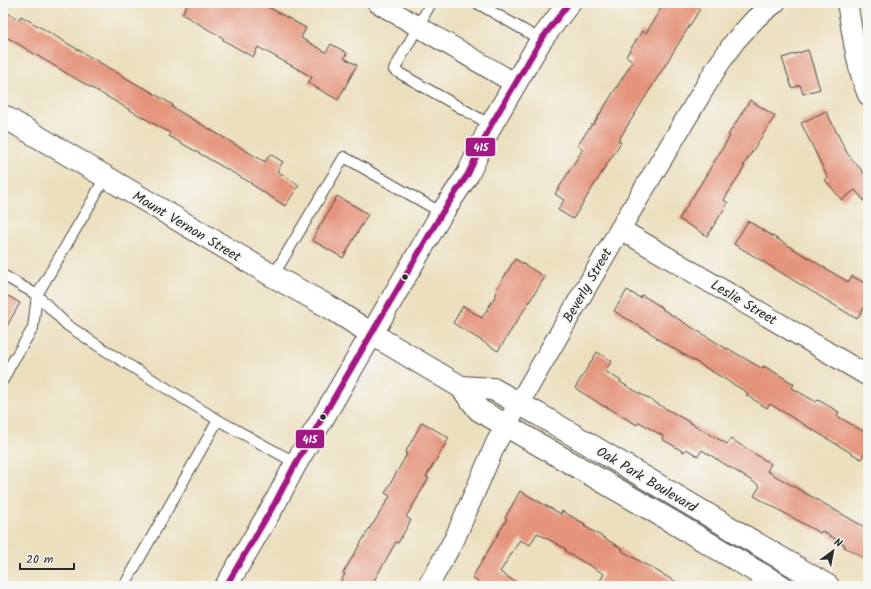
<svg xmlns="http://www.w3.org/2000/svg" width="871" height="589" font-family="Kalam,sans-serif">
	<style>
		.building { fill: #e5947c }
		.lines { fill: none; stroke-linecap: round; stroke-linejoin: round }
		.lane-casing { stroke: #484641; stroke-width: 12 }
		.street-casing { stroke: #484641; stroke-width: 22 }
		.secondary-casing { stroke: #484641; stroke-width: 24 }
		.lane { stroke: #fff; stroke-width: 10 }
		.street { stroke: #fff; stroke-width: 20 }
		.secondary { stroke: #fff; stroke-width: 22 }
		.bus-1-casing { stroke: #f6f6f2; stroke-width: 9 }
		.bus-1 { stroke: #a31984; stroke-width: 6 }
		.bus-dot { fill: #2b2b2b; stroke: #f6f6f2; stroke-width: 1.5 }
		.labels { text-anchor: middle; stroke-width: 3; stroke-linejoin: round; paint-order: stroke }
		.street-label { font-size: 14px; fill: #2b2b2b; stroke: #f6f6f2 }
		.line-badge { stroke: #f6f6f2; stroke-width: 1.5 }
		.badge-label { font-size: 11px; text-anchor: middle; font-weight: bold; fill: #fff }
	</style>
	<rect width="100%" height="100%" fill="#f6f6f2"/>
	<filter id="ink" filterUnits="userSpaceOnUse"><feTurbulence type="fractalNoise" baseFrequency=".025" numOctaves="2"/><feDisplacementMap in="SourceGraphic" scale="8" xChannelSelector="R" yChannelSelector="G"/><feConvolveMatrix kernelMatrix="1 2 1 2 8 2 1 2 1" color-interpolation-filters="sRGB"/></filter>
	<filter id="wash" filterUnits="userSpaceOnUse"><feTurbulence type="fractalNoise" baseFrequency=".012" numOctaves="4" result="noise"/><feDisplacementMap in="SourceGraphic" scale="16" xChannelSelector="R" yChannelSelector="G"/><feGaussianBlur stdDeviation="0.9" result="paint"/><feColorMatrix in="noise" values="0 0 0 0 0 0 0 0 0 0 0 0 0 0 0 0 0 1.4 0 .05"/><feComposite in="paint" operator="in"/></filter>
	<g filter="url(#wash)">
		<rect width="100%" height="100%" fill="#ecdfbe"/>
		<g id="blocks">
			<g class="building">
				<path d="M188,3H261L306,28L301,38L326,52L331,44L347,53L344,58L357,65L338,100L308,83L312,77L258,47L253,57L223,40V38L182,14Z"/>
				<path d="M664,3H691L700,9L618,141L621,142L573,219L558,210L564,200L555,194L583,149L578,145L592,124L593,125L633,61L626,56L642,31L646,33Z"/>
				<path d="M3,10L19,20L21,16L143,88V87L173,105L172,107L265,162L270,154L283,162L277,171L299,185L285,206L251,184V183L169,136L170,133L78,80L3,35Z"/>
				<path d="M808,50L820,89L803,94L800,85L792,88L782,58Z"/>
				<path d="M750,100L775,116L743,166H745L724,200L728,203L707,236L679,219L730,136L728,135Z"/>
				<path d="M826,111L847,153L868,178V205L855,190L842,200L825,180L828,178L801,123Z"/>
				<path d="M337,196L368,214L343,258L312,240Z"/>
				<path d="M748,221L848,282L852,276L868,285V301L857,319L734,244Z"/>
				<path d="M515,259L545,277L498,351L453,323L463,306L482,318L497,293L495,292Z"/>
				<path d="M627,290L640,298L642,295L663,308L662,309L727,349V348L763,369L764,366L794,384L792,388L816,402L818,400L839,412L837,416L868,434V448L861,459L770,404L767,408L746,395L748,393L656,338L657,337L614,311Z"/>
				<path d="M3,293L20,303L3,333Z"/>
				<path d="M597,352L612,361L605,371L621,381L620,382L727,444L731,439L771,464L767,471L868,529V560L844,547L845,545L822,531L820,533L754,496L760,486L702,450L698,456L686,449L684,452L662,439L663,436L639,422L637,425L605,406V407L575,388Z"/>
				<path d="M422,422L449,438L426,477L429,478L406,517L411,520L398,543L396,542L371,586H338L345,574L343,573L372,524H373L390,496L385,493L407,454L405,453Z"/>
				<path d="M520,491L561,514L562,511L585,524L584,526L623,549L622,551L683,586H597L604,574L565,551L566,549L537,533L530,545L520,540L500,572L522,586H484L472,578L507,519L505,518Z"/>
			</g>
		</g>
	</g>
	<g filter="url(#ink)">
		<use href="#blocks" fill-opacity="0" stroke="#484641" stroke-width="1"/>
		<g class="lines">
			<defs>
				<g id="lane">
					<path d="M431,3L394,70L491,125"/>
					<path d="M477,3L541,40"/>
					<path d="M105,177L91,203L37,295L67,325L103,349L218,420L296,463"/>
					<path d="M3,275L37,295L33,328L10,366L3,380"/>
					<path d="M273,276L344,157L442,213"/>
					<path d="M124,586L218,420"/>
				</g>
				<g id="street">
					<path d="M378,3L516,84"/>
					<path d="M847,3C853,34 856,66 868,95"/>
					<path d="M620,229L868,376"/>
					<path d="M428,586L455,538L496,443L620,229L717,67L735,41L756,18L775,3"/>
				</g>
				<g id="secondary">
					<path d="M3,116L273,276L331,308L372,334L461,387L479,410L647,507L781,586"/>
					<path d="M461,387L493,389L538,414L828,586"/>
					<path d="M226,586L275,503L296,463L324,416L442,213L468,174L491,125L541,40L569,3"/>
				</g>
			</defs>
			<use href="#lane" class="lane-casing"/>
			<use href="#street" class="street-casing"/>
			<use href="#secondary" class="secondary-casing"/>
			<use href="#lane" class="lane"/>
			<use href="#street" class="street"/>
			<use href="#secondary" class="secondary"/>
			<defs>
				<path id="bus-1" d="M226,586L275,503L296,463L442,213L468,174L491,125L541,40L569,3"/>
			</defs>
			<use href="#bus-1" class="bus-1-casing"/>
			<use href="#bus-1" class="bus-1"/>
		</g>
	</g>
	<g class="bus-dot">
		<circle cx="405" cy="277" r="3.5"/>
		<circle cx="323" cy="417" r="3.5"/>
	</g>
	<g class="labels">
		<g class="street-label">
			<text transform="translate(187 226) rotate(31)" y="5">Mount Vernon Street</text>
			<text transform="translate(587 285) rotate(-60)" y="5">Beverly Street</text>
			<text transform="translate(744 302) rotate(31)" y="5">Leslie Street</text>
			<text transform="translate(647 479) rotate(31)" y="5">Oak Park Boulevard</text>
		</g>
	</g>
	<g class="line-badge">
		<rect x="465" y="137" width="31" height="20" rx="4" fill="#a31984"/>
		<rect x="295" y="429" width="30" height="20" rx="4" fill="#a31984"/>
	</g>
	<g class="badge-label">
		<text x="481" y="151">415</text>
		<text x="310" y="443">415</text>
	</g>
	<rect width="871" height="589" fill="none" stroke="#f6f6f2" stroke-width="16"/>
	<g transform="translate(833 551) rotate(32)" stroke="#f6f6f2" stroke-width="3" paint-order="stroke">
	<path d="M0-3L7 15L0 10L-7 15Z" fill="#2b2b2b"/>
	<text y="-6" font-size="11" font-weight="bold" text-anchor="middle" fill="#2b2b2b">N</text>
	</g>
	<path d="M20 563v6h54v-6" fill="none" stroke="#2b2b2b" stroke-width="2"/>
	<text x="26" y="563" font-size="12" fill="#2b2b2b" stroke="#f6f6f2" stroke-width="3" paint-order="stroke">20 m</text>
</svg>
